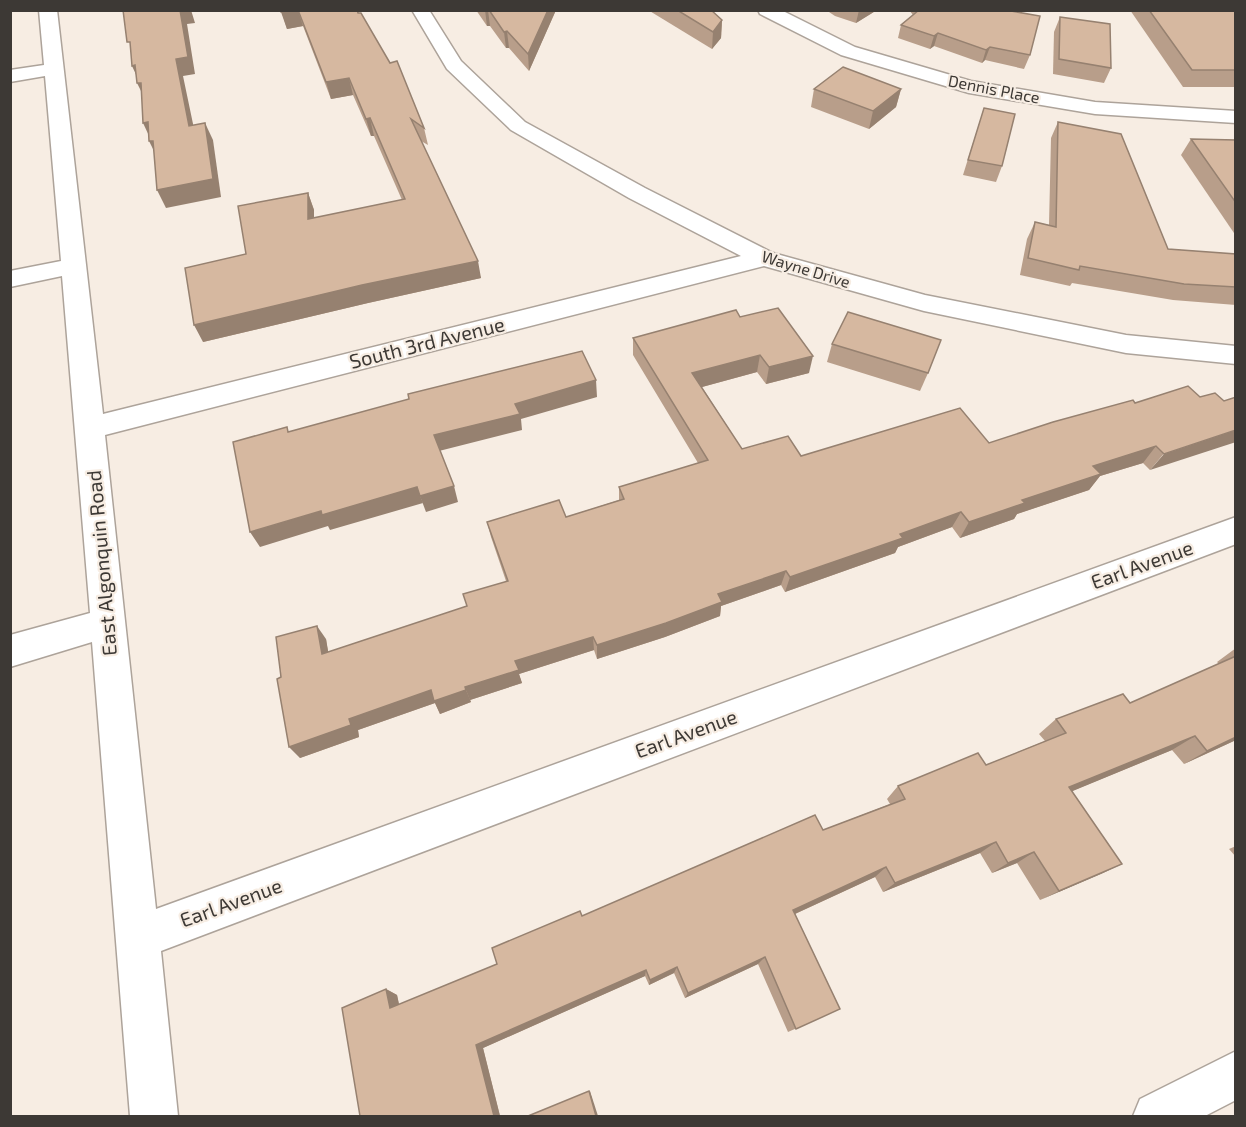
<svg xmlns="http://www.w3.org/2000/svg" width="1246" height="1127" font-family="'Exo 2',sans-serif">
	<style>
		.lines { fill: none; stroke-linecap: round; stroke-linejoin: round }
		.minor-casing { stroke: #ada39a; stroke-width: 3 }
		.minor { fill: #fff; fill-rule: evenodd }
		.wall { fill: #b89e8a }
		.shaded-wall { fill: #968170 }
		.building { fill: #d6b8a0; stroke: #968170; stroke-width: 1.5 }
		.labels { text-anchor: middle; stroke-width: 4.5; stroke-linejoin: round; paint-order: stroke }
		.far-street-label { font-size: 16px; fill: #3d3935; stroke: #f7ede3 }
		.street-label { font-size: 20px; fill: #3d3935; stroke: #f7ede3 }
	</style>
	<rect width="100%" height="100%" fill="#f7ede3"/>
	<g class="lines">
		<defs>
			<g id="minor">
				<path d="M39,10H57L103,414L741,256L629,198L511,130L447,69L412,10H429L461,61L525,122L645,188L773,253L925,295L1126,335L1236,346V364L1126,353L924,311L764,266L105,435L156,909L1236,517V544L161,951L178,1116H130L92,642L10,667V635L90,613L62,276L10,287V271L61,261L45,76L10,82V70L44,65Z"/>
				<path d="M758,10H781L855,47L971,81L1095,102L1236,111V123L1095,114L969,93L841,55L760,14Z"/>
				<path d="M1236,1051V1100L1205,1116H1133L1140,1099Z"/>
			</g>
		</defs>
		<use href="#minor" class="minor-casing"/>
		<use href="#minor" class="minor"/>
	</g>
	<g class="wall">
		<path d="M281,10H357L424,128L428,145L421,141L481,278L368,303L203,342L246,254L308,193L314,210V218L402,200L374,136H371L353,95L331,99L303,26L287,29Z"/>
		<path d="M476,10H556L529,71L509,48H506L490,26H487Z"/>
		<path d="M648,10H711L722,20L721,38L712,49Z"/>
		<path d="M826,10H877L856,23L835,16Z"/>
		<path d="M909,10H1005L1030,55L1024,69L985,60L982,63L934,46L930,49L898,38L901,25L913,15Z"/>
		<path d="M1130,10H1236V87H1183Z"/>
		<path d="M1060,17L1111,68L1104,83L1053,74L1054,32Z"/>
		<path d="M814,89H901L896,107L869,129L811,107Z"/>
		<path d="M984,108L1002,166L996,182L963,175Z"/>
		<path d="M1058,122L1168,249L1236,254V305L1173,300L1072,283L1070,286L1020,275L1027,239L1035,222L1049,225L1051,138Z"/>
		<path d="M1191,139L1236,140V236L1181,155Z"/>
		<path d="M740,317L809,373L766,384L757,372L702,387L742,449L801,456L989,443L1135,403L1200,397L1215,393L1150,470L1143,463L1100,476L1089,490L1017,514L1014,519L960,538L952,527L898,547L895,553L785,592L781,585L721,606L720,616L665,637L597,659L594,650L519,674L522,683L470,700L471,702L440,714L435,703L358,730L359,737L300,758L281,677L326,639L328,652L467,606L506,581L491,537L487,522L566,517L619,500V487L698,463L633,355V338Z"/>
		<path d="M832,344L928,373L920,391L827,362Z"/>
		<path d="M1236,648V740L1184,764L1172,750L1072,791L1122,864L1040,900L1017,863L992,873L980,853L883,892L875,877L795,914L840,1009L788,1032L758,964L685,998L674,973L649,985L645,976L483,1048L500,1116H360L386,989L397,995L399,1005L497,964L582,916L823,830L890,804L887,799L898,786L986,765L1045,741L1039,734L1056,719L1130,703L1219,664L1217,662Z"/>
		<path d="M1236,846V857L1229,849Z"/>
	</g>
	<g class="shaded-wall">
		<path d="M180,10H191L195,23L187,24L195,74L183,76L197,143L189,126L176,59Z"/>
		<path d="M294,10H298L303,26L287,29L281,12Z"/>
		<path d="M485,10H488L490,26H487Z"/>
		<path d="M548,10H556L529,71L528,54Z"/>
		<path d="M859,10H877L856,23Z"/>
		<path d="M722,20L721,38L712,49L713,32Z"/>
		<path d="M507,31L509,48H506L504,32Z"/>
		<path d="M938,33L934,46L930,49L934,36Z"/>
		<path d="M990,47L985,60L982,63L986,50Z"/>
		<path d="M135,65L143,83L146,101L137,83H140L132,66Z"/>
		<path d="M349,78L353,95L331,99L326,82Z"/>
		<path d="M901,89L896,107L869,129L873,111Z"/>
		<path d="M370,118L374,136H371L366,119Z"/>
		<path d="M148,122L151,140L143,123Z"/>
		<path d="M205,123L213,140L221,197L166,208L157,190Z"/>
		<path d="M149,141H153L158,159Z"/>
		<path d="M308,193L314,210V237L308,219Z"/>
		<path d="M478,261L481,278L368,303L203,342L194,325L362,285Z"/>
		<path d="M760,355L757,372L691,390L692,373Z"/>
		<path d="M813,356L809,373L766,384L769,367Z"/>
		<path d="M596,380L597,397L521,419L522,430L439,451L434,435L515,404Z"/>
		<path d="M1236,430V442L1150,470L1164,454Z"/>
		<path d="M1156,446L1143,463L1100,476L1089,490L1017,514L1014,519L960,538L969,522L1093,466Z"/>
		<path d="M454,486L458,502L426,512L420,496Z"/>
		<path d="M417,487L423,503L330,530L328,526L260,547L250,532L321,511Z"/>
		<path d="M961,512L952,527L898,547L895,553L785,592L790,577L900,534Z"/>
		<path d="M786,571L781,585L721,606L720,616L665,637L597,659V645L718,594Z"/>
		<path d="M317,626L326,639L331,668L322,654Z"/>
		<path d="M593,637L594,650L519,674L522,683L470,700L465,687L515,661Z"/>
		<path d="M431,690H466L471,702L440,714L435,703L358,730L359,737L300,758L289,747L349,719Z"/>
		<path d="M1195,736L1172,750L1051,800L1069,787Z"/>
		<path d="M1236,737V740L1184,764L1207,751Z"/>
		<path d="M996,842L980,853L883,892L895,883Z"/>
		<path d="M1034,852L1017,863L992,873L1008,863Z"/>
		<path d="M1122,864L1101,874L1040,900L1059,891Z"/>
		<path d="M886,867L875,877L786,918L793,910Z"/>
		<path d="M765,957L758,964L685,998L688,993Z"/>
		<path d="M677,967L674,973L649,985L650,980Z"/>
		<path d="M646,970L645,976L483,1048L500,1116H494L476,1045Z"/>
		<path d="M386,989L397,995L401,1013L390,1008Z"/>
		<path d="M589,1091H590L598,1116H596Z"/>
	</g>
	<g class="building">
		<path d="M123,10H180L188,57L176,59L189,126L205,123L213,179L157,190L153,141H149L148,122L143,123L141,83H137L135,65L132,66L130,42H127Z"/>
		<path d="M281,10H294L281,12Z"/>
		<path d="M298,10H357L358,13H361L390,63L397,61L424,128L411,119L478,261L362,285L194,325L185,268L246,254L238,206L308,193V219L405,199L370,118L366,119L349,78L326,82Z"/>
		<path d="M489,10H548L528,54L507,31L504,32Z"/>
		<path d="M677,10H711L722,20L713,32Z"/>
		<path d="M919,10H1005L1040,16L1030,55L990,47L986,50L938,33L934,36L901,25Z"/>
		<path d="M1149,10H1233L1236,13V70H1192Z"/>
		<path d="M1060,17L1110,24L1111,68L1059,59Z"/>
		<path d="M843,67L901,89L873,111L814,89Z"/>
		<path d="M984,108L1015,114L1002,166L968,160Z"/>
		<path d="M1058,122L1121,134L1168,249L1236,254V287L1184,284L1080,266L1079,270L1028,258L1035,222L1056,227Z"/>
		<path d="M1191,139L1236,140V203Z"/>
		<path d="M778,308L813,356L769,367L760,355L692,373L742,449L788,436L801,456L960,408L989,443L1053,422L1133,400L1135,403L1188,386L1200,397L1215,393L1224,401L1236,397V430L1164,454L1156,446L1093,466L1101,474L1022,500L1025,503L969,522L961,512L900,534L903,538L790,577L786,571L718,594L722,602L666,623L597,645L593,637L515,661L519,670L465,687L466,690L434,701L431,690L349,719L351,725L289,747L277,679L281,677L276,637L317,626L322,654L467,606L463,594L508,581L487,522L559,500L566,517L624,499L619,487L708,460L633,338L736,310L740,317Z"/>
		<path d="M848,312L941,340L928,373L832,344Z"/>
		<path d="M582,351L596,380L515,404L520,414L434,435L454,486L420,496L417,487L322,515L321,511L250,532L233,442L287,427L288,432L409,399L408,394Z"/>
		<path d="M1236,656V737L1207,751L1195,736L1069,787L1122,864L1059,891L1034,852L1008,863L996,842L895,883L886,867L793,910L840,1009L796,1029L765,957L688,993L677,967L650,980L646,970L476,1045L494,1116H360L342,1008L386,989L390,1008L497,964L492,948L580,911L582,916L815,815L823,830L905,799L898,786L978,753L986,765L1066,733L1056,719L1123,694L1130,703Z"/>
		<path d="M589,1091L596,1116H528Z"/>
	</g>
	<g class="labels">
		<g class="far-street-label">
			<text transform="translate(994 89) rotate(11)" y="6">Dennis Place</text>
			<text transform="translate(806 269) rotate(17)" y="6">Wayne Drive</text>
		</g>
		<g class="street-label">
			<text transform="translate(427 343) rotate(-14)" y="7">South 3rd Avenue</text>
			<text transform="translate(102 563) rotate(-95)" y="7">East Algonquin Road</text>
			<text transform="translate(1142 565) rotate(-20)" y="7">Earl Avenue</text>
			<text transform="translate(686 734) rotate(-20)" y="7">Earl Avenue</text>
			<text transform="translate(231 903) rotate(-20)" y="7">Earl Avenue</text>
		</g>
	</g>
	<rect width="1246" height="1127" fill="none" stroke="#3d3935" stroke-width="24"/>
</svg>
